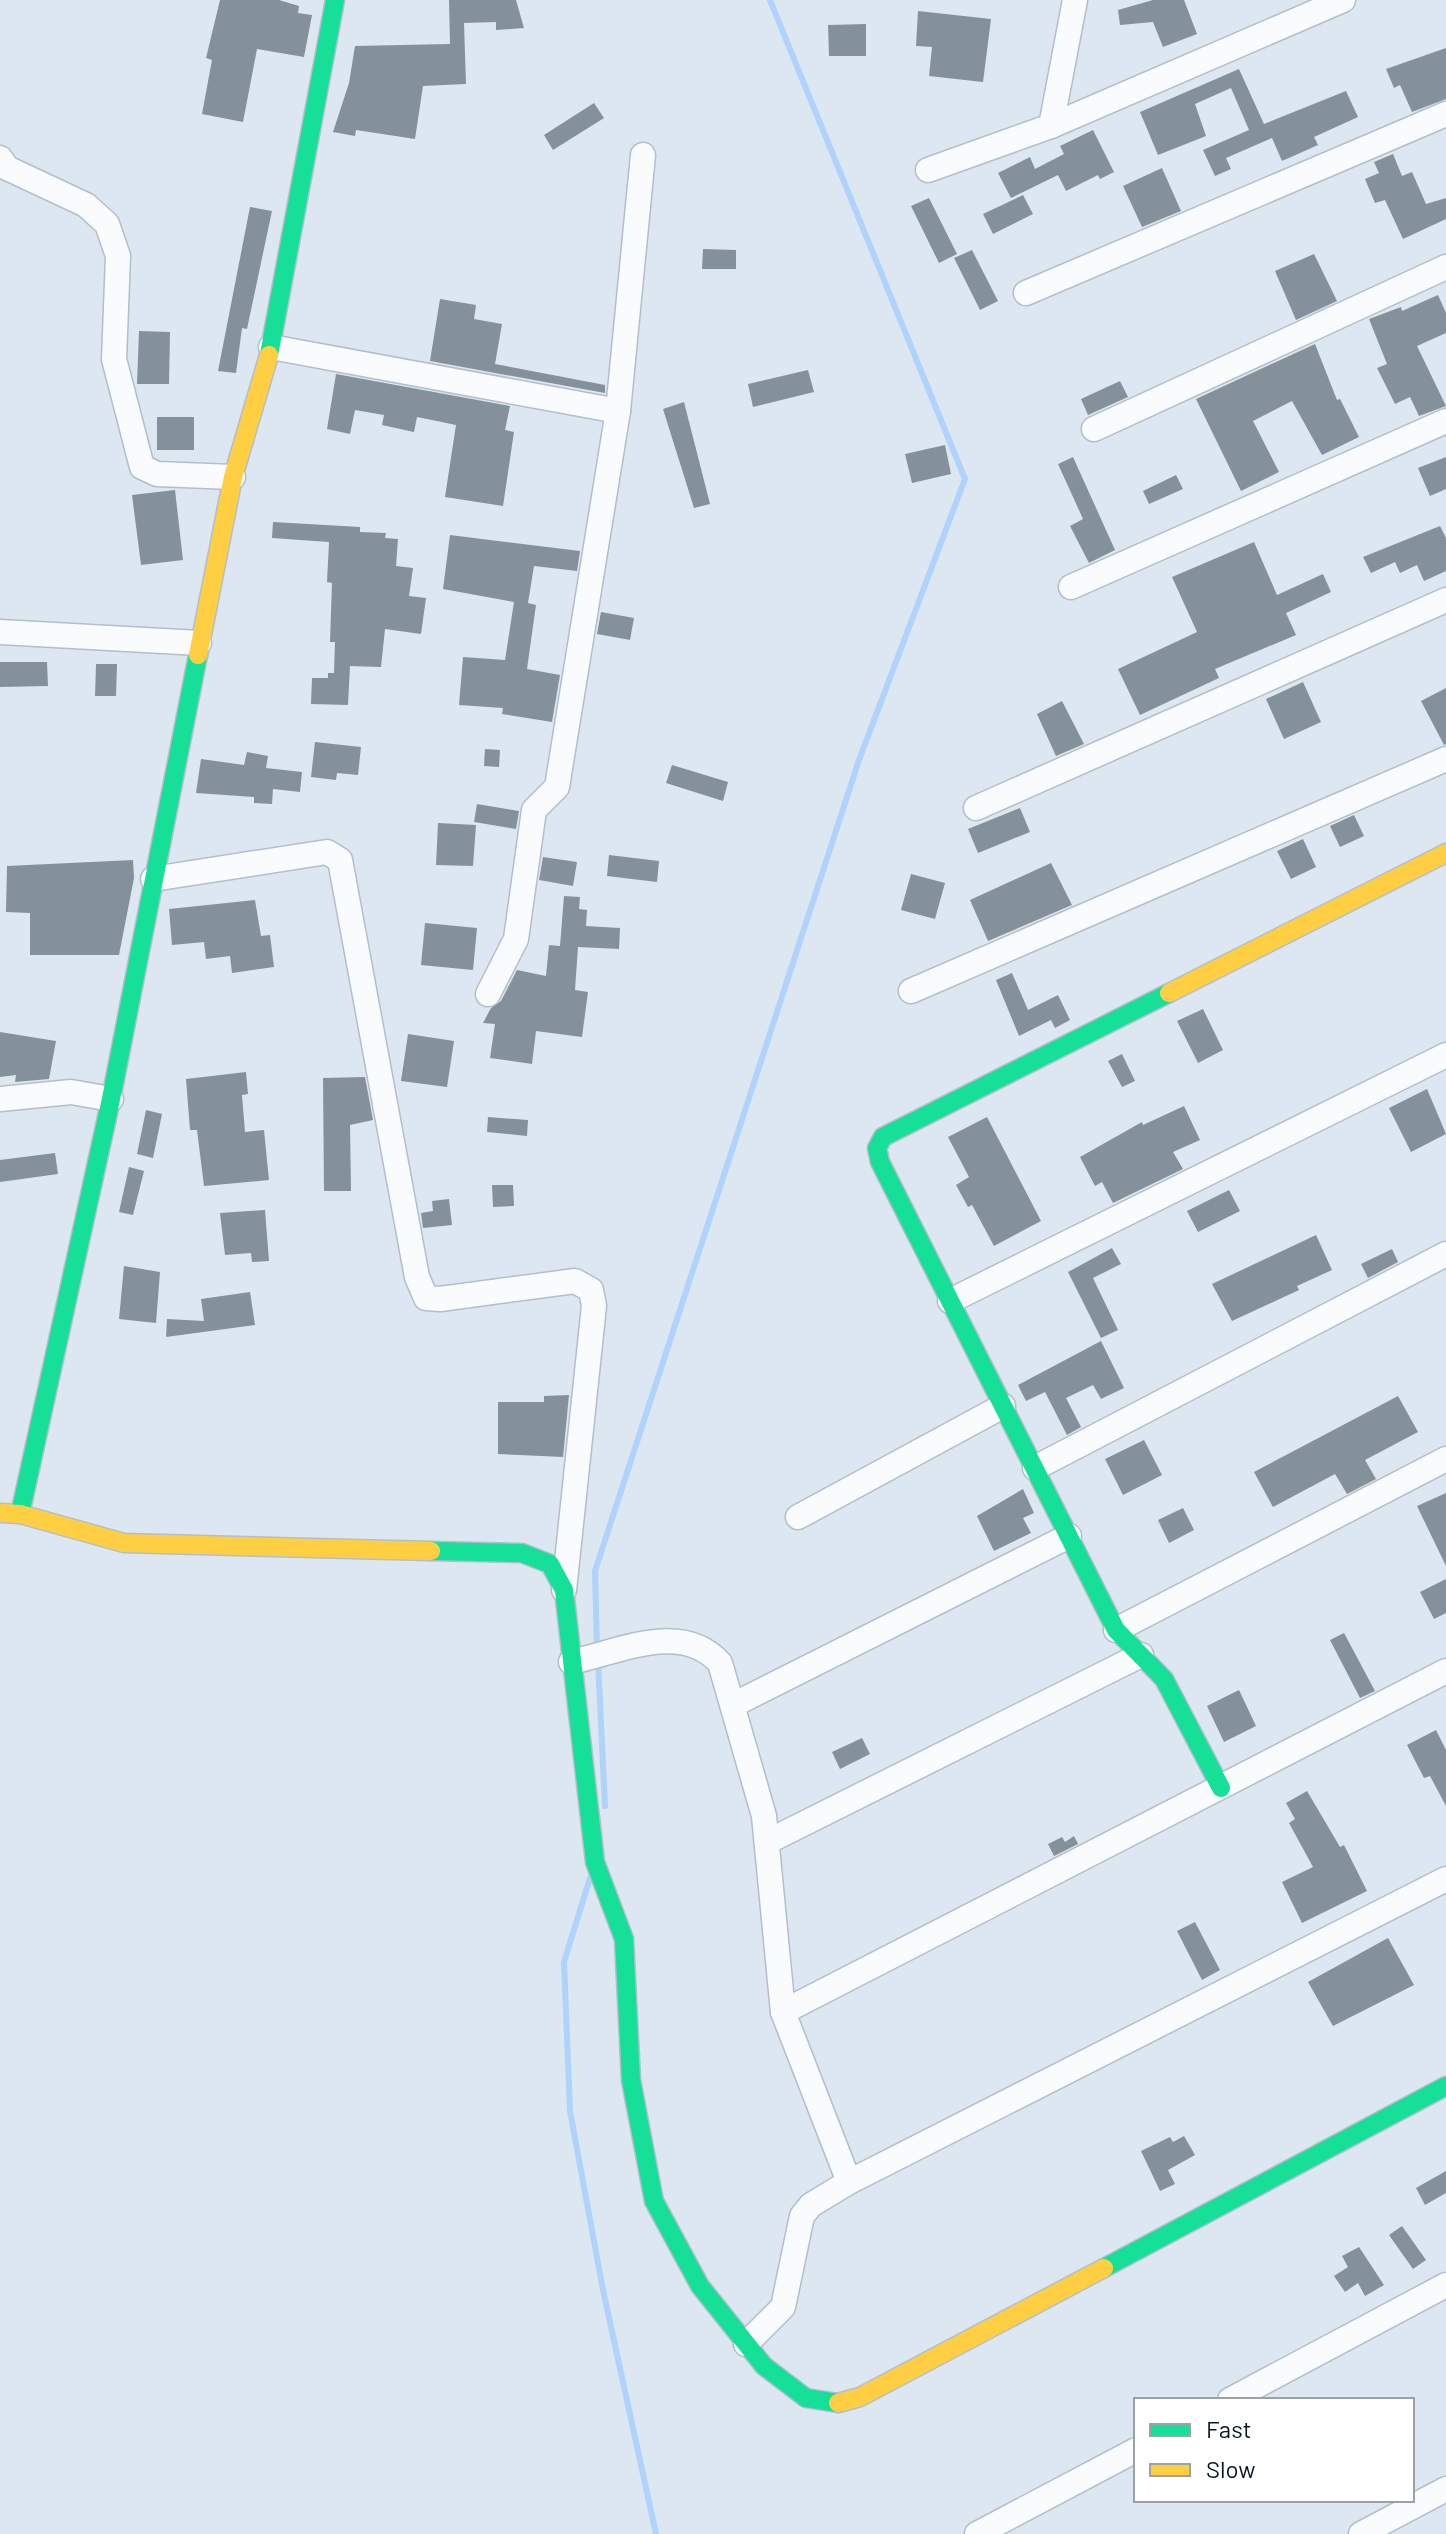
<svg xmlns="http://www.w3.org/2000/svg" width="1446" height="2534" font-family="Barlow,sans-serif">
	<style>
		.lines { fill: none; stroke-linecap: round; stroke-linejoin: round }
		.stream { stroke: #b0d3fb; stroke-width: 6 }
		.building { fill: #84919a }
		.street-casing { stroke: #b3becc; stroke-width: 27 }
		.fast-casing { stroke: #b3becc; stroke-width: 21 }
		.slow-casing { stroke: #b3becc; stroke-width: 21 }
		.street { stroke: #fafbfd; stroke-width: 24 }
		.fast { stroke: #16e098; stroke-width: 18 }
		.slow { stroke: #ffcf43; stroke-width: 18 }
	</style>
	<rect width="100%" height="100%" fill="#dde7f1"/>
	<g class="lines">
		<g class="stream">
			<path d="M597,1650L595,1571L859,760L965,479L770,0"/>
			<path d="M598,1661L605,1806"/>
			<path d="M590,1878L564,1962L570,2111L603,2290L656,2534"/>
		</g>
	</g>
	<g class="building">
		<path d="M220,0H279L299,6L298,13L312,15L304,57L257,49L243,122L202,114L212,60L206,58Z"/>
		<path d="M449,0H516L524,28L496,30V22L464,23L466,84L423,86L415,139L356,130L355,136L333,132L349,83L355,46L450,44Z"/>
		<path d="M1153,0H1184L1197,34L1163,47L1153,22L1120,25L1118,10Z"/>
		<path d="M918,11L991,19L983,82L929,76L932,47L916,46Z"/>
		<path d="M866,24V56H829L828,25Z"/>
		<path d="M1446,48V99L1412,112L1400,85L1394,88L1386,69Z"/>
		<path d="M1239,69L1264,124L1346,91L1358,117L1314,137L1318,145L1282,161L1272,138L1226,158L1231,169L1215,176L1203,150L1249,130L1231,88L1195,104L1206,136L1158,155L1140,112Z"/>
		<path d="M594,103L604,118L553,150L544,135Z"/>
		<path d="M1093,130L1114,172L1100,179L1098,175L1066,191L1058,175L1011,198L998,173L1030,157L1035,169L1064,154L1060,146Z"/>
		<path d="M1393,154L1402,176L1412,172L1426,204L1446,198V219L1403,239L1385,200L1375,203L1365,179L1379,173L1374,162Z"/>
		<path d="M1162,168L1181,211L1142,227L1123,186Z"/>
		<path d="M1023,195L1033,214L993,234L983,214Z"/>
		<path d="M929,198L957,254L939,263L911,206Z"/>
		<path d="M250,207L272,211L247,329L242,328L236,373L218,371Z"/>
		<path d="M703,249L736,250V269H702Z"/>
		<path d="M972,250L998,301L980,310L954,258Z"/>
		<path d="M1314,254L1337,301L1296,320L1275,271Z"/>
		<path d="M1438,295L1446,313V333L1417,346L1446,406L1419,416L1410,397L1395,404L1377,368L1387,364L1369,319L1401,307L1402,311Z"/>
		<path d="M440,299L476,305L474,319L502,324L495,364L605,385V393L430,361Z"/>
		<path d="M139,331L170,332L169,384H137Z"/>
		<path d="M1315,344L1337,400L1340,399L1359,437L1322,455L1292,401L1253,421L1279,472L1241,491L1196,399Z"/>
		<path d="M808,370L814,392L753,407L748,384Z"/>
		<path d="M336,374L510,406L505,430L514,432L503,506L445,497L456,425L417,417L414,432L382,425L384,415L355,410L350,434L327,429Z"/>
		<path d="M1120,381L1128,397L1088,415L1081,399Z"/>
		<path d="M684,402L710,504L694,508L663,409Z"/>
		<rect x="157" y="417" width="37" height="33"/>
		<path d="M945,445L951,474L912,483L905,454Z"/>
		<path d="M1073,457L1115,550L1089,563L1070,526L1083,519L1058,464Z"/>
		<path d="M1446,457V489L1430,496L1418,468Z"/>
		<path d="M1176,475L1183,489L1149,504L1143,491Z"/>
		<path d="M175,490L183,560L141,565L132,495Z"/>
		<path d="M273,522L360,527V532L386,533L385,538L398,539L396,566L413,568L409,596L426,598L421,634L385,629L381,667L350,666L348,705L311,704L312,678H328V673H334L335,642H330L332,583L327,582L329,542L272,538Z"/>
		<path d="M1440,526L1446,538V571L1424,581L1417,565L1400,573L1395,562L1371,573L1363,557Z"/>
		<path d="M450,535L580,551L577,571L534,566L528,603L536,605L527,669L560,675L552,722L502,714L503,708L459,705L463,657L505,660L514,602L443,589Z"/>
		<path d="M1254,542L1277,595L1323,574L1331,592L1286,613L1296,635L1215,669L1219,678L1140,715L1118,669L1197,632L1172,577Z"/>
		<path d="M601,612L634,618L630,640L597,634Z"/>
		<path d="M0,662H47L48,686L0,687Z"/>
		<path d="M96,664H117L116,696H95Z"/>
		<path d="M1303,682L1321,722L1284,739L1266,699Z"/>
		<path d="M1446,688V744L1444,745L1421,701Z"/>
		<path d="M1062,701L1084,744L1056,756L1037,714Z"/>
		<path d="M315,742L361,747L358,775L337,773L336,780L311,777Z"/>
		<path d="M485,749L500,750L499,767L484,766Z"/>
		<path d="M247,752L268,756L266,768L302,772L300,792L273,789L272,804L254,803V797L196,793L201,759L244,765Z"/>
		<path d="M672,765L728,782L723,801L666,783Z"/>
		<path d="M477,804L519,811L516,829L474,822Z"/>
		<path d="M1020,808L1030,832L978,853L968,829Z"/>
		<path d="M1354,815L1364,836L1340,847L1330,826Z"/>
		<path d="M438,823L476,825L473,866L436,865Z"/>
		<path d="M1303,839L1316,867L1291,879L1277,851Z"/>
		<path d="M609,855L659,861L657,882L607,876Z"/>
		<path d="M543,857L577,862L573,886L539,880Z"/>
		<path d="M133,860L134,878L119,955H30V913L6,912L7,866Z"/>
		<path d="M1051,863L1072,905L988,941L970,900Z"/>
		<path d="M911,874L945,883L935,919L901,910Z"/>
		<path d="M564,896L580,897L579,909L587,910L586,926L620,928L619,949L578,947L575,990L588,992L582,1037L536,1031L532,1064L490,1058L495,1024L483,1023L491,1008L501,1001L517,970L546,976L549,945L560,946Z"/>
		<path d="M255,900L261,936L270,935L274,967L232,973L230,956L206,959L204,942L172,945L169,909Z"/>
		<path d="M425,923L477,928L473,970L421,965Z"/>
		<path d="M1012,973L1028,1010L1058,995L1070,1020L1055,1028L1051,1020L1019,1036L996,980Z"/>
		<path d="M1203,1009L1223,1050L1198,1063L1177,1021Z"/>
		<path d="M0,1032L56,1041L49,1079L15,1082L16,1075L0,1077Z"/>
		<path d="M408,1034L454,1041L447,1087L401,1081Z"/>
		<path d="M1122,1054L1135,1081L1122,1087L1108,1061Z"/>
		<path d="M246,1072L248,1094L242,1095L245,1132L264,1130L269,1180L204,1186L197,1130H190L186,1079Z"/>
		<path d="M365,1077L373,1120L350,1125L351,1191H324L323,1078Z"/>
		<path d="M1427,1089L1446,1134L1411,1152L1389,1108Z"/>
		<path d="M1184,1106L1200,1140L1173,1152L1183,1169L1113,1203L1102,1182L1095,1186L1080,1157L1142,1122L1143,1125Z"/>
		<path d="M146,1110L162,1114L153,1158L137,1154Z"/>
		<path d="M488,1117L528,1120L527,1136L487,1132Z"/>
		<path d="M987,1117L1041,1221L994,1246L972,1205L968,1207L956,1185L969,1177L948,1137Z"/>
		<path d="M55,1153L58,1174L0,1182V1160Z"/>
		<path d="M129,1167L144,1171L133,1215L119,1212Z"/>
		<path d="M492,1185H513L514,1206L493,1207Z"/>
		<path d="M1229,1190L1240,1211L1198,1232L1187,1211Z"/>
		<path d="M449,1199L452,1225L423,1228L421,1213L433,1211L432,1201Z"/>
		<path d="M265,1210L269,1261L252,1262L251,1253L225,1255L220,1213Z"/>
		<path d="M1316,1235L1332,1270L1297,1286L1299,1290L1232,1321L1212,1284Z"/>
		<path d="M1112,1248L1121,1264L1093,1278L1118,1330L1101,1338L1068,1272Z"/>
		<path d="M1392,1249L1398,1262L1368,1278L1361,1264Z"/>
		<path d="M124,1266L160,1272L156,1323L119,1319Z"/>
		<path d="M250,1292L255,1325L166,1337L167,1319L204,1321L201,1299Z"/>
		<path d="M1101,1341L1124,1388L1101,1399L1093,1385L1066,1398L1081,1427L1067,1435L1045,1392L1026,1401L1018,1385Z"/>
		<path d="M569,1395L563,1457L498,1454V1402H544V1396Z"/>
		<path d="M1398,1396L1418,1432L1365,1460L1376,1479L1347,1494L1335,1474L1273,1507L1254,1472Z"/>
		<path d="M1144,1440L1162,1475L1123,1495L1105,1459Z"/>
		<path d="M1023,1489L1034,1513L1023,1518L1031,1533L994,1551L977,1516Z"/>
		<path d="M1446,1493V1566L1417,1506Z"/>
		<path d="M1183,1508L1194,1530L1169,1543L1158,1520Z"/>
		<path d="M1446,1579V1613L1434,1619L1420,1592Z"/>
		<path d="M1344,1633L1375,1691L1360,1698L1330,1640Z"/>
		<path d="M1239,1690L1256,1726L1224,1742L1207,1706Z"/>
		<path d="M1436,1730L1446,1750V1806L1430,1776L1424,1778L1407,1745Z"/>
		<path d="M862,1738L870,1754L840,1769L832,1752Z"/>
		<path d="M1307,1791L1340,1847L1344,1845L1367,1891L1302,1923L1282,1882L1313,1867L1289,1823L1295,1819L1286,1803Z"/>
		<path d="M1074,1836L1078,1844L1054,1856L1048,1844L1062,1837L1065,1842Z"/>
		<path d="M1195,1922L1220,1970L1202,1980L1177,1931Z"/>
		<path d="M1388,1938L1414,1985L1333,2026L1308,1982Z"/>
		<path d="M1184,2136L1195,2155L1168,2170L1175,2184L1160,2191L1141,2151L1170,2137L1173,2142Z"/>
		<path d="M1446,2171V2193L1425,2205L1416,2188Z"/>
		<path d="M1402,2226L1426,2260L1413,2269L1389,2235Z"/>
		<path d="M1359,2247L1384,2285L1365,2296L1358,2283L1345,2292L1334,2276L1348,2267L1342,2256Z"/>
	</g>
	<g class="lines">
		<defs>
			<g id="street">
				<path d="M1051,126L1075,0"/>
				<path d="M0,158L7,168L86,205L107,224L118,256L114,359L142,467L157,474L233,477"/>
				<path d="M928,170L1051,126L1343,0"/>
				<path d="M1026,293L1446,114"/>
				<path d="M271,347L618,411"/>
				<path d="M1094,429L1446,267"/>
				<path d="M1071,587L1446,421"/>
				<path d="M0,632L199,643"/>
				<path d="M976,808L1446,600"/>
				<path d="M153,879L327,852L340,860L417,1277L426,1298L440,1299L575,1281L591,1290L594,1306L564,1590"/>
				<path d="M911,991L1446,759"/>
				<path d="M488,994L516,939L534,810L557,787L618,411L643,155"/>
				<path d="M0,1099L71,1092L111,1099"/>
				<path d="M950,1301L1446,1055"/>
				<path d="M1035,1468L1446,1254"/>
				<path d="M798,1517L1003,1406"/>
				<path d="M1116,1630L1446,1459"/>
				<path d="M571,1662C620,1652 681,1620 720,1663L764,1816L783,2012L849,2182"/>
				<path d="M733,1705L1069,1536"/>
				<path d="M767,1842L1141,1655"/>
				<path d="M783,2012L1446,1671"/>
				<path d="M746,2344L783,2307L802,2216L811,2205L849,2182L1446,1879"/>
				<path d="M1230,2400L1446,2285"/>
				<path d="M977,2534L1136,2450"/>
				<path d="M1361,2534L1446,2489"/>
			</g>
			<g id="fast">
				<path d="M269,355L335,0"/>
				<path d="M1169,993L883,1137L877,1148L880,1162L1116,1630L1164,1679L1221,1788"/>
				<path d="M20,1514L111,1099L198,655"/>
				<path d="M431,1551L522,1553L550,1564L564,1590L595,1862L624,1939L631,2080L654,2201L700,2286L764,2366L806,2398L838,2403"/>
				<path d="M1104,2268L1446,2086"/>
			</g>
			<g id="slow">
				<path d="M198,655L233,477L269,355"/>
				<path d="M1169,993L1446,853"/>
				<path d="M0,1513L20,1514L124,1543L431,1551"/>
				<path d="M838,2403L860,2397L1104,2268"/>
			</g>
		</defs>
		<use href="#street" class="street-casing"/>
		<use href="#fast" class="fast-casing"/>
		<use href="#slow" class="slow-casing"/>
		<use href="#street" class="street"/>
		<use href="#fast" class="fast"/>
		<use href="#slow" class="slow"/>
	</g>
	<rect x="1134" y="2398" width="280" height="104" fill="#ffffff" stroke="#9ba1a8" stroke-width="2"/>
	<rect x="1150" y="2424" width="40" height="12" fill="#16e098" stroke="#9ba1a8" stroke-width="2"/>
	<text x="1206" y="2438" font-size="24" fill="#061526">Fast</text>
	<rect x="1150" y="2464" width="40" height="12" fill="#ffcf43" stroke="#9ba1a8" stroke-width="2"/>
	<text x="1206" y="2478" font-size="24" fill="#061526">Slow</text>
</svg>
